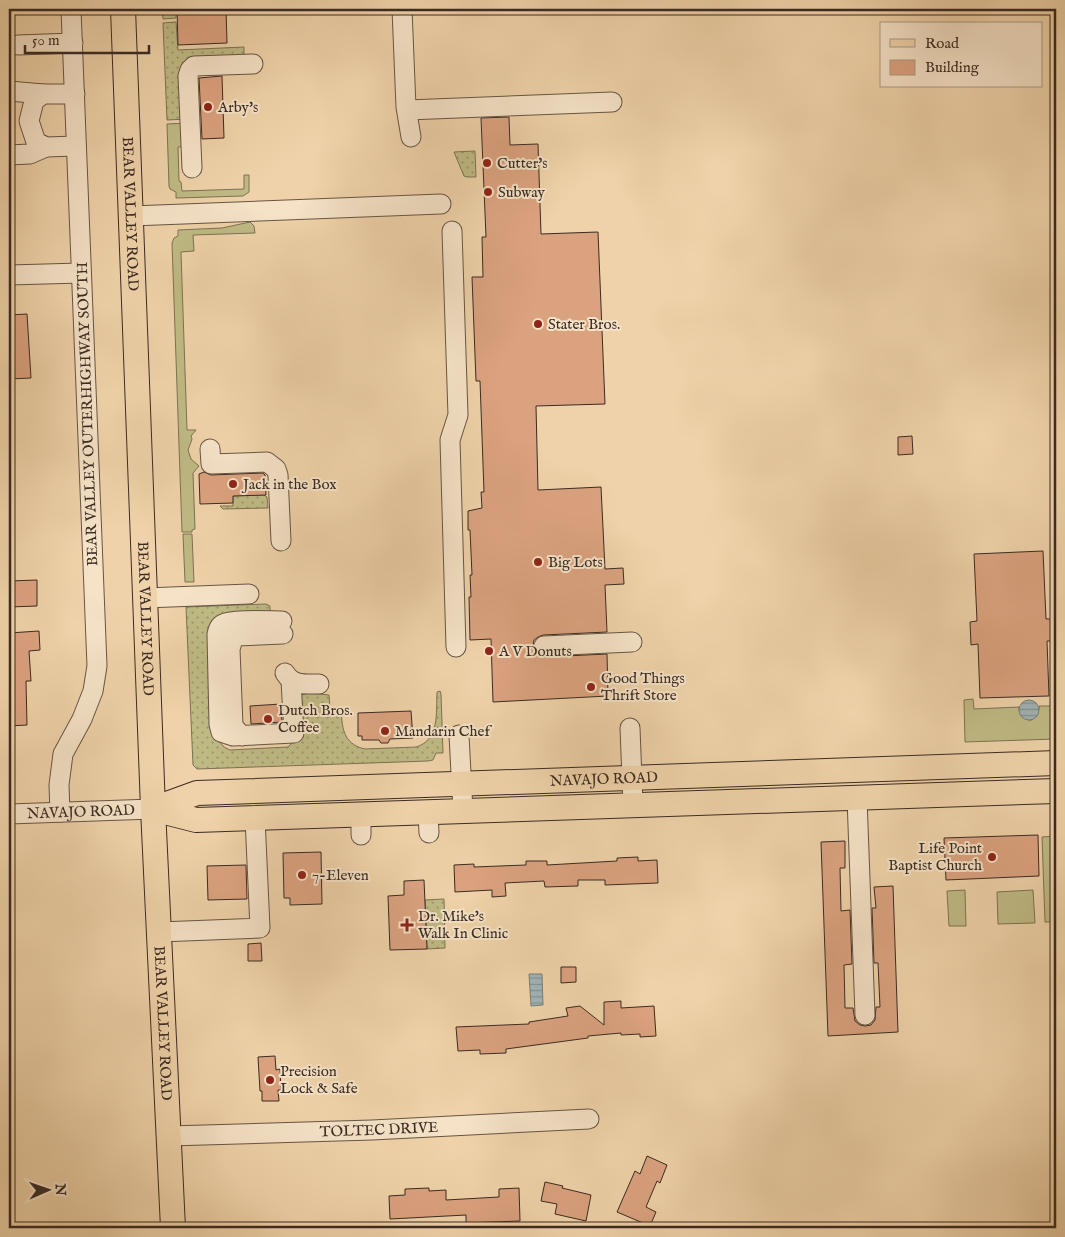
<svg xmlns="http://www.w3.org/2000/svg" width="1065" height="1237" font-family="'IM FELL English',serif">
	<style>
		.grass { fill: #bfba84; stroke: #7c7254 }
		.garden { fill: url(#garden-dots); stroke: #7c7254 }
		.water { fill: url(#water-rules); stroke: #777d7b }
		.building { fill: #dba27f; stroke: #3a2b23 }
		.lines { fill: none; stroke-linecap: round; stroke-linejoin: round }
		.minor-casing { stroke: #675544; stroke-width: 21 }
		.major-casing { stroke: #3a2b23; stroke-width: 26 }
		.minor { stroke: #f5e2c7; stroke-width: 19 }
		.major { stroke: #efd2a9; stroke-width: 24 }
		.poi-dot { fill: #8f2418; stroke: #f5e2c7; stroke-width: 2 }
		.labels { text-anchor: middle; stroke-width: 4; stroke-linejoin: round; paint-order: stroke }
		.poi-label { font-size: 15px; fill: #3a2b23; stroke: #f5e2c7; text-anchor: start }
		.street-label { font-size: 15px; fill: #3a2b23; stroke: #f5e2c7 }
	</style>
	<defs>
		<pattern id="garden-dots" width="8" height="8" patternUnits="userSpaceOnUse" patternTransform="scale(1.25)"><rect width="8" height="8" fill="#bfba84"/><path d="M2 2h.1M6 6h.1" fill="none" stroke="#9c976c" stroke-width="1.8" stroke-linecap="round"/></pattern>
		<pattern id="water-rules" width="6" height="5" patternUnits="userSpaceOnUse" patternTransform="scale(1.25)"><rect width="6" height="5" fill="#a0b4b5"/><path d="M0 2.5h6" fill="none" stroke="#839393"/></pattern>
	</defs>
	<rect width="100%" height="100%" fill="#efd2a9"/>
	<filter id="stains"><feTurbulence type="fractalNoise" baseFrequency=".004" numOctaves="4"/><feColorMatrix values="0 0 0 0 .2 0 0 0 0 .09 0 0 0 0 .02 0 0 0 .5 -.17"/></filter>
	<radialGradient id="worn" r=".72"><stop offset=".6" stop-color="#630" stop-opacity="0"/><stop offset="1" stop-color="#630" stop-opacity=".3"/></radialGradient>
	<g class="grass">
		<path d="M162,9H176V18L163,19Z"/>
		<path d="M188,123L189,146L178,147L179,181L181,182L182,191L244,189V175H249V192L243,196L176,198V192L170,189L169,186L167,124Z"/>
		<path d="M250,222L254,226L255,233L193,235L194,251L181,252L187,430H196L191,436L192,439L188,450L191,459L199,466L193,473L195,529L192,530V532H182L172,243L174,238L178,236V230L222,228Z"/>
		<path d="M183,534H192L194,582H185Z"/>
		<path d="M973,699L974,709L1019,707V711L1028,720H1032L1039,709V706H1056V739L965,742L964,700Z"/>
		<path d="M1055,836L1056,922H1045L1042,837Z"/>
		<path d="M965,890L966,926H949L947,891Z"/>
		<path d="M1033,890L1035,923L998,924L997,892Z"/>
	</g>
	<g class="garden">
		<path d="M176,22L178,50L244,47V55L197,61L188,119L167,120L163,23Z"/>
		<path d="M475,151L476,177H467L464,176L454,152Z"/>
		<path d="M264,495L267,497L268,508L223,509L220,506H233V496Z"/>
		<path d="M266,604L270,606V612L228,618L217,739L224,747L230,750L288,747L295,740L298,696L309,693L329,695L330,708L341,707C342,726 342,744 365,749L416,747C440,740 436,712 437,692L440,691L441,694L443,753H436L433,760L428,761L197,769L193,765L186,607Z"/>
		<path d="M444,899L445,948L427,949L425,900Z"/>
	</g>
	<g class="water">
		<circle cx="1029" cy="710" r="10"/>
		<path d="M529,974H542L543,1005L531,1006Z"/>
	</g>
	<g class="building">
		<path d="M177,9H226L227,43L178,45Z"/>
		<path d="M222,76L224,138L202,139L199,78Z"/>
		<path d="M509,117L510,145L538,144L541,234L598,232L605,404L536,406L538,490L601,487L605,569L623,568L624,584L605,585L607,632L543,635L538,637L534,640L533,646L535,652L538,656L544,657L607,654L608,696L493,702L491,639L470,640L469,597H471L470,575H472L470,530H468V511L482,508L481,492H484L480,381H476L472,277H483L482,237H486L481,118Z"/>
		<path d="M27,314L31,378L9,379V315Z"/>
		<path d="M912,436L913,454L898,455V437Z"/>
		<path d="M204,472L211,475L263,473L265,475L266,495L233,496V503L200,504L199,474Z"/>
		<path d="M1043,551L1046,619H1053V641H1047L1049,696L980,698L978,644L971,645L970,622L977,621L974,554Z"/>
		<path d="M37,580V606L9,607V581Z"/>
		<path d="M39,631L40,650L29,651L31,681H26L27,725L9,726V633Z"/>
		<path d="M281,704L282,722L251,724L250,706Z"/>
		<path d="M411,711L413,738L390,739L388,743H381L379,740H362V736H358V713Z"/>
		<path d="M1038,835L1039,876L946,880L944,838Z"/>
		<path d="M845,841V868H840L841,911L850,910L852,964L844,965L845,1008H853L855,1021L860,1025L865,1026L871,1025L875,1020L876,1007H880L878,963H874L872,908H876L874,887L893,886L898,1032L828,1036L821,842Z"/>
		<path d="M321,852L322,904L290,905V898H284L283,853Z"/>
		<path d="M638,857V861L657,860L658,883L605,885V880H578V886L545,887L544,881L505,883L506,896L492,897V890L455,892L454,865L474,864V867L526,865V861H547V865L617,861V858Z"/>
		<path d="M246,865L247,899L208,900L207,866Z"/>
		<path d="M424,880L427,949L390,950L388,896L404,895V881Z"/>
		<path d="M261,943L262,961H248V944Z"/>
		<path d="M561,967H576V982L561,983Z"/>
		<path d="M621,1001V1008L654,1006L656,1036L640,1037V1034L621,1035V1033L588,1036V1038L506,1049V1053L480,1054V1050L458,1051L456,1027L529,1024V1022L568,1016L566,1008L580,1006L604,1025V1002Z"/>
		<path d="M275,1056L276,1070L280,1069L281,1090H278L279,1101H262V1091H260L258,1057Z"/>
		<path d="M647,1156L667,1165L660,1183L657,1181L646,1207L656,1212L650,1226L617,1212L635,1171L640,1174Z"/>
		<path d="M545,1182L563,1186L562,1188L591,1195L586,1221L555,1214L557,1204L541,1201Z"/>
		<path d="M429,1188V1191L446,1190V1200L499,1197V1189L519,1188L520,1221L466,1223V1215L390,1219L389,1196L405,1195V1189Z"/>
	</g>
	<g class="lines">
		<defs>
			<g id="minor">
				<path d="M402,9L406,107L411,137"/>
				<path d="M18,45L73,43"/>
				<path d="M9,91L43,94"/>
				<path d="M75,94H43L34,101L29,121L36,142L46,147L76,146"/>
				<path d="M407,110L612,102"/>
				<path d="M9,155L30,154L46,147"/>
				<path d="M192,168L188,76L190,70L194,66L253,64"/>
				<path d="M131,216L441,204"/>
				<path d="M452,231L458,415L450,440L456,647"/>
				<path d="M9,275L81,273"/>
				<path d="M210,449L211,464L267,462L276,469L278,475L281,541"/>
				<path d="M145,598L249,594"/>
				<path d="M282,621C271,621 231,619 223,624C219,626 218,630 217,634L219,724L221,732L233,736L294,733L291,681"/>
				<path d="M544,646L632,642"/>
				<path d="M285,673C293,686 305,684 319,684"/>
				<path d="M630,728L633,805"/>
				<path d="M459,735L463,811"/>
				<path d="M242,736L233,726L230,649L233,639L237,636L283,634"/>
				<path d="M857,798L865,1015"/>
				<path d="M60,812L59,785L63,754L82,719L93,691L97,666L71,9"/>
				<path d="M428,812L429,833"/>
				<path id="s1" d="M9,814L153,809"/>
				<path d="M361,835V815"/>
				<path d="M159,932L260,928L255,818"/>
				<path id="s2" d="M169,1136L372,1130L589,1119"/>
			</g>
			<g id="major">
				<path id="s3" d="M123,9L153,809L173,1228"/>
				<path id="s4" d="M153,809L197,793L1056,763"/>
				<path d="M153,809L196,820L1056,791"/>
			</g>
		</defs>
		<use href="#minor" class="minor-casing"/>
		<use href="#major" class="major-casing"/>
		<use href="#minor" class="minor"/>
		<use href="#major" class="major"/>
	</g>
	<g class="poi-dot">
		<circle cx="208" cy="107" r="5"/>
		<circle cx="487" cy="163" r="5"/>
		<circle cx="488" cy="192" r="5"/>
		<circle cx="538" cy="324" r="5"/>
		<circle cx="233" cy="484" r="5"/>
		<circle cx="538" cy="562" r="5"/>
		<circle cx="489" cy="651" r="5"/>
		<circle cx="591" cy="687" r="5"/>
		<circle cx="268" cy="719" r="5"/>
		<circle cx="385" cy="731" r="5"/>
		<circle cx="992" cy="857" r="5"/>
		<circle cx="302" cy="875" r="5"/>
		<path d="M404.5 917.5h5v5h5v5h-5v5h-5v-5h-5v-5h5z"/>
		<circle cx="270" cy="1080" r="5"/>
	</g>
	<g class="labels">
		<g class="poi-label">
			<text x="218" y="112">Arby's</text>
			<text x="497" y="168">Cutter's</text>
			<text x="498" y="197">Subway</text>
			<text x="548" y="329">Stater Bros.</text>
			<text x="243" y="489">Jack in the Box</text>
			<text x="548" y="567">Big Lots</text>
			<text x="499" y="656">A V Donuts</text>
			<text x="601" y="683">Good Things<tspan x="601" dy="17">Thrift Store</tspan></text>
			<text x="278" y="715">Dutch Bros.<tspan x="278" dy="17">Coffee</tspan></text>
			<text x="395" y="736">Mandarin Chef</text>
			<text x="982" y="853" text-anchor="end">Life Point<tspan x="982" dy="17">Baptist Church</tspan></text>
			<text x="312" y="880">7-Eleven</text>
			<text x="418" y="921">Dr. Mike's<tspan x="418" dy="17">Walk In Clinic</tspan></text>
			<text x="280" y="1076">Precision<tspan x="280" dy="17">Lock &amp; Safe</tspan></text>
		</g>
		<g class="street-label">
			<text dy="5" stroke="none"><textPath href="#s3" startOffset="205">BEAR VALLEY ROAD</textPath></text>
			<text transform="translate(87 414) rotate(-92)" y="5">BEAR VALLEY OUTERHIGHWAY SOUTH</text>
			<text dy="5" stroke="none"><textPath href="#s3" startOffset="610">BEAR VALLEY ROAD</textPath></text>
			<text dy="5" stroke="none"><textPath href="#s4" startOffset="454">NAVAJO ROAD</textPath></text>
			<text dy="5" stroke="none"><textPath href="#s1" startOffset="72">NAVAJO ROAD</textPath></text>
			<text dy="5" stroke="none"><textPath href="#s3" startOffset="1015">BEAR VALLEY ROAD</textPath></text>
			<text dy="5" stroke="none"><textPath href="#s2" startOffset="210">TOLTEC DRIVE</textPath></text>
		</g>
	</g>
	<rect width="1065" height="1237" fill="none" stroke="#efd2a9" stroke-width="30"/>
	<rect x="10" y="10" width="1045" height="1217" fill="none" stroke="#3a2b23" stroke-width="2.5"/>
	<rect x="15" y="15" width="1035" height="1207" fill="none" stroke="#3a2b23"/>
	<rect x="880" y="22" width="162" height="65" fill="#f5e2c7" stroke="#aa9985"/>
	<rect x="890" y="39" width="25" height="8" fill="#efd2a9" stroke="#aa9985"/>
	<text x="925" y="48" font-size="15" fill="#3a2b23">Road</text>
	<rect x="890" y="60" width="25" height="15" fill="#dba27f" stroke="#aa9985"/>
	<text x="925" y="72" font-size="15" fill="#3a2b23">Building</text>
	<g transform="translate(48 1190) rotate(88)" stroke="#f5e2c7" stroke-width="4" paint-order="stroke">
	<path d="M0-4L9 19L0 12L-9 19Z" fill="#3a2b23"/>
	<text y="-8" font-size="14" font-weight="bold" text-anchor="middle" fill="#3a2b23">N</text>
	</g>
	<path d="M25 45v8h124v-8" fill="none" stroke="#3a2b23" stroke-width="2.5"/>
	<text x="32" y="45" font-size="15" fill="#3a2b23" stroke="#f5e2c7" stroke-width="4" paint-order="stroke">50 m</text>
	<rect width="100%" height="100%" filter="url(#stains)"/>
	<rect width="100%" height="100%" fill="url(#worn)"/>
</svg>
